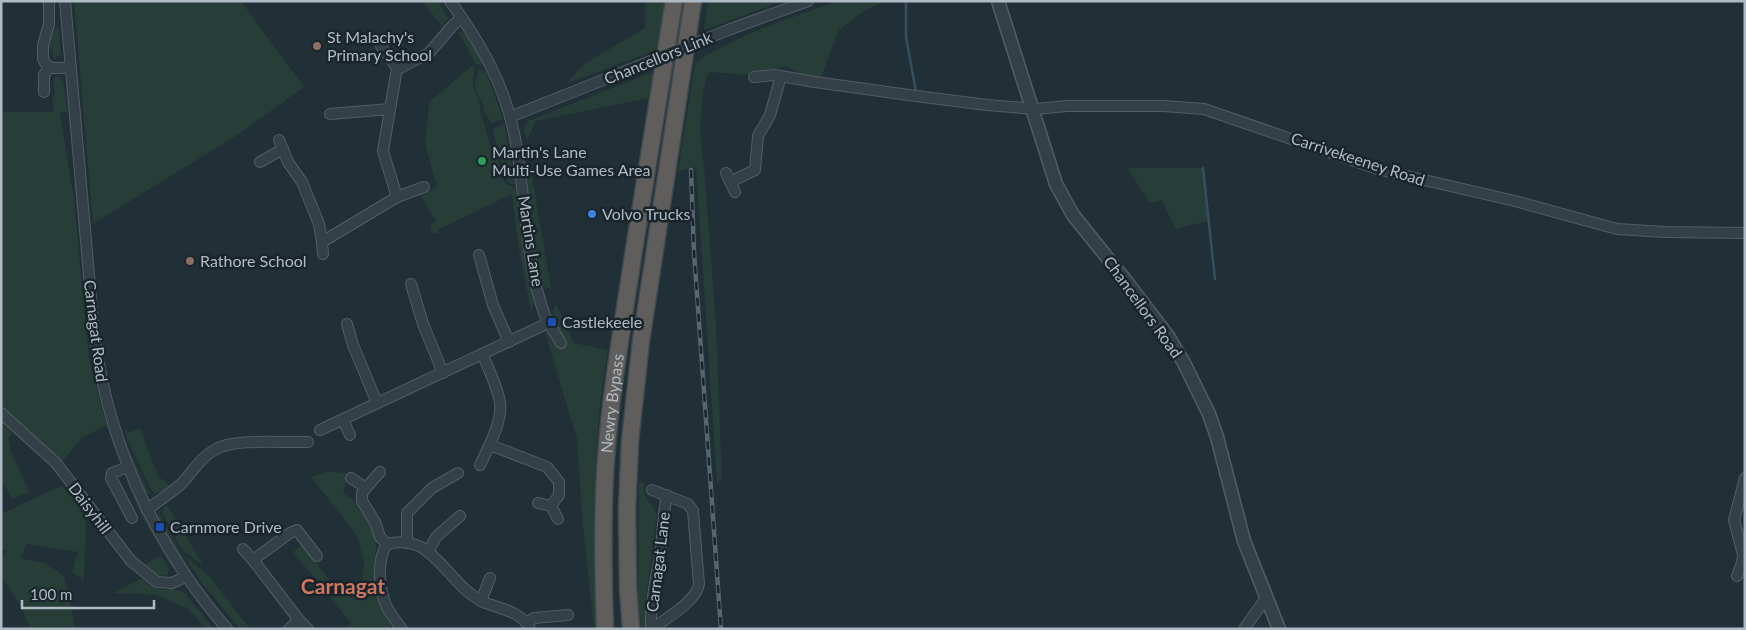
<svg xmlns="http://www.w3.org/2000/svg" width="1746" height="630" font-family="Lato,sans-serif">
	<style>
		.green { fill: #273d38 }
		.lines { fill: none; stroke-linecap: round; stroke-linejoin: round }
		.stream { stroke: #354f5d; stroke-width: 2.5 }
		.minor-casing { stroke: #525e65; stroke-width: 12 }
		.tertiary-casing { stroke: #525e65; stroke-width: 15 }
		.trunk-casing { stroke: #3f4b51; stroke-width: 19 }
		.minor { stroke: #344047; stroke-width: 10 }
		.tertiary { stroke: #344047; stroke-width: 12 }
		.trunk { stroke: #605e5c; stroke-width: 16 }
		.rail-casing { stroke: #56656e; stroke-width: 4.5 }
		.rail { stroke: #1a252b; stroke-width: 2.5; stroke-dasharray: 8; stroke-linecap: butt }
		.minor-bridge-casing { stroke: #525e65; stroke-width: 12; stroke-linecap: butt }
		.minor-bridge { stroke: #344047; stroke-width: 10 }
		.education-dot { fill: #8d6e63; stroke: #1a252b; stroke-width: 2 }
		.leisure-dot { fill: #2e9e5b; stroke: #1a252b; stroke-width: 2 }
		.shop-dot { fill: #3f7fe0; stroke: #1a252b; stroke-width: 2 }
		.transit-dot { fill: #1a4fb4; stroke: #1a252b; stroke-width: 2 }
		.labels { text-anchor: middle; stroke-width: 5; stroke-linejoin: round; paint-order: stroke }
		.poi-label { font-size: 16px; fill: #afbbc4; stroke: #1a252b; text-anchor: start }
		.street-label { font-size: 16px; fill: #afbbc4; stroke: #1a252b }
		.district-label { font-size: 21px; font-weight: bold; fill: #ce765f; stroke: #1a252b }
	</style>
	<rect width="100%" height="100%" fill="#212f36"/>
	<g class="green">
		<path d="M74,1H241L304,87L239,134L93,224Z"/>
		<path d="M422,1H438L448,18L442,26Z"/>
		<path d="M645,1H668L662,48L566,84L584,64L645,28Z"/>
		<path d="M708,1H783L704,30Z"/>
		<path d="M838,1H885L866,10L838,31L821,78L802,75L787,66L744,75L709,72C699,94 699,141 704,165L716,324L722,478L717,483L696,167L678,171L695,63C739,33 789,19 838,1Z"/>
		<path d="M56,27L59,30L61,54L54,59L53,57L52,49H49L51,38Z"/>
		<path d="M458,31L468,35L486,66L476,64Z"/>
		<path d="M473,65L475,69C468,90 481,95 480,110L490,145L494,144L502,173L500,175V178H503C505,186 508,185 515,187L533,301L532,316L518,244L512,194L438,230V233H432L430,225L436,222L421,196L437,187L425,144L429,102Z"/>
		<path d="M479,69L486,71L503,119L492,123L484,112L482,101L477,94L475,84Z"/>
		<path d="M655,71L649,98L536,121L527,140L524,130L526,122Z"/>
		<path d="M56,77H59L63,81L68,112H60L74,200L89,358L104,416L119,460L106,425L82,438L61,463L57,457L1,407V112H54L52,98L55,95L53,79Z"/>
		<path d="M504,123L514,177L515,184L508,183L493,133V129Z"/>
		<path d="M1127,168H1203L1209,221L1175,229L1162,200L1150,203Z"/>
		<path d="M531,170L551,289L544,287L540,278L526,171Z"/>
		<path d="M556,304L574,343L608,350C591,442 595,536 595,629H594L582,517L577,439L545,332L550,334L559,346L566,344C559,331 548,318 556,304Z"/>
		<path d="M1,418L7,423L12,434L8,438L11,451L29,492L12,499L1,479Z"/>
		<path d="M125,425L128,433L140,428L158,476L170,486L161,492L156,494L152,491L126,436Z"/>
		<path d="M132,456L150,495C138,489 135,468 130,457Z"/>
		<path d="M328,471L348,474L343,493C356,502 372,512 376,529C378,536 376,548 375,556C374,585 377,603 392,629H344L351,623L293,552L302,545L336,588L361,595L364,560L356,534L311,477Z"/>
		<path d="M126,480H128L149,525L174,567L173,569L142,517Z"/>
		<path d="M639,483H644L645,495L657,514L645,606L647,629H640L638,601Z"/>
		<path d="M62,485L86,516L84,581L72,572L78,552L27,544L20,558L45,563L64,576L76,629H28L30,627L19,603L1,576V557L7,551L1,548V514Z"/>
		<path d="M167,505L204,566L182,550L162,512L163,508Z"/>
		<path d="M158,511L192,574L218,609L236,629H234C217,609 155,535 158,511Z"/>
		<path d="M128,549L145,565L161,555L169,569L168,575C153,580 134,560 128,549Z"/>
		<path d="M183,554L210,577L250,629H240L199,579Z"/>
		<path d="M142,578L151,586L162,590L172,589L184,592L214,629H206L188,609L156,595L114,593Z"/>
	</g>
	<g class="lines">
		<g class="stream">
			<path d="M906,1V37L916,92"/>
			<path d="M1203,168L1215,279"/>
		</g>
		<defs>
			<g id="minor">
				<path d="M49,1V24L43,45V59C48,71 59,68 70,67"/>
				<path d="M65,1L93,321C104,435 152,542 227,629"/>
				<path d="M450,1C481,44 503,81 514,133C526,192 524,256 544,313C548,324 555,333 561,343"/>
				<path d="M728,30L808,1"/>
				<path d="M381,46L398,69"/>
				<path d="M754,77L775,75L815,82L916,96L987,105L1036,109L1067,106H1163L1204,109L1381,170L1515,201L1617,229L1665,232L1745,233"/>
				<path d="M44,92V75L49,67"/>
				<path d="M330,114L390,109"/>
				<path d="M510,117L623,72"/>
				<path d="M279,140L288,162L302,182L319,224L322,242L397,197L383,151L396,74L398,69L429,53L453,25L462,18"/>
				<path d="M260,162L283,149"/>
				<path d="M726,173L735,192"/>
				<path d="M730,182L755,170L758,136L770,115L781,76"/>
				<path d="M397,197L424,187"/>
				<path d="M322,242L323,254"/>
				<path d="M479,255L493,305L509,342"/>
				<path d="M411,284L423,324L443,373"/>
				<path d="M347,324L353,345L377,403"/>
				<path d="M1,413L56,463L131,561L157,582L172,583L185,577"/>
				<path d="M343,420L350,435"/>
				<path d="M320,430L548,323"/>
				<path d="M490,445L547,467L559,482V495L551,506"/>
				<path d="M480,465C488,448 503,421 500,402C497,386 489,369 482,354"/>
				<path d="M128,467L112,473L111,478L132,518"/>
				<path d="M380,472L366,488L362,493V501L375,522L380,537L387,544"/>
				<path d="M351,478L366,488"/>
				<path d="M538,503L551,506L558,519"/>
				<path d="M147,510C158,501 170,494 181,484C193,472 200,457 216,449C236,438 284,443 308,442"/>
				<path d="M407,543V513L432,488L458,473"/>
				<path d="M243,549L253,560"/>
				<path d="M428,552L436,537L460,516"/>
				<path d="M1737,576L1742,563L1743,555L1734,520L1745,478"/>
				<path d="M481,601L490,578"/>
				<path d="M299,620L308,629"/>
				<path d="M527,623L534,618L568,615"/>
				<path d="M289,629L299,620L253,560L290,533L297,530L317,556"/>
				<path d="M402,629C397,623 392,616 388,609C379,592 376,561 387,544C398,541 410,542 421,547C444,561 457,588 481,601C498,609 521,610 530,629"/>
				<path d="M651,629C650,601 657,576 661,548C663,530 663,513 667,495"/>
				<path d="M652,629C665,619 697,601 699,584L693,511L688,504L652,490"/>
				<path d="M1244,629L1266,598"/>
			</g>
			<path id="tertiary" d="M998,1L1056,184L1073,215L1126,281L1168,336L1184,363L1209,414L1217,437L1244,541L1279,629"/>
			<g id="trunk">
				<path id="s1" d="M605,629C603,572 602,515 606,458C611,390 623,323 633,256C647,171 660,86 674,1"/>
				<path d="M631,629L628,588L627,508L630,441L641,341L693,1"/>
			</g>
		</defs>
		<use href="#minor" class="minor-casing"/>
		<use href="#tertiary" class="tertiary-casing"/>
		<use href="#trunk" class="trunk-casing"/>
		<use href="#minor" class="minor"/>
		<use href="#tertiary" class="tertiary"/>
		<use href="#trunk" class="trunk"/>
		<defs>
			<path id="rail" d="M691,170L694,252L721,629"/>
		</defs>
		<use href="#rail" class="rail-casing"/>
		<use href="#rail" class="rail"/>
		<defs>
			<path id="minor-bridge" d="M623,72L728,30"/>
		</defs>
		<use href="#minor-bridge" class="minor-bridge-casing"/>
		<use href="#minor-bridge" class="minor-bridge"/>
	</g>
	<g class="education-dot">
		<circle cx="317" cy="46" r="5"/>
		<circle cx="190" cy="261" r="5"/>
	</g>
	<circle class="leisure-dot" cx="482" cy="161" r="5"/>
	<circle class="shop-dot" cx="592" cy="214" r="5"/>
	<g class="transit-dot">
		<rect x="547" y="317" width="10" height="10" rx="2.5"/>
		<rect x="155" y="522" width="10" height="10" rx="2.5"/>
	</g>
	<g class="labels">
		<g class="poi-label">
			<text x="327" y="43">St Malachy's<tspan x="327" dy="18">Primary School</tspan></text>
			<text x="492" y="158">Martin's Lane<tspan x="492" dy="18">Multi-Use Games Area</tspan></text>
			<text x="602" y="220">Volvo Trucks</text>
			<text x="200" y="267">Rathore School</text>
			<text x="562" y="328">Castlekeele</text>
			<text x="170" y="533">Carnmore Drive</text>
		</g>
		<g class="street-label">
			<text transform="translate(658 58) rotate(-22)" y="6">Chancellors Link</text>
			<text transform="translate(1358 159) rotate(18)" y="6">Carrivekeeney Road</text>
			<text transform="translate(531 241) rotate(81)" y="6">Martins Lane</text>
			<text transform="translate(1143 307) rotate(54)" y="6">Chancellors Road</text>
			<text transform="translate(96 331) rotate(83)" y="6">Carnagat Road</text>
			<text dy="6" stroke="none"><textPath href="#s1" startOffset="226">Newry Bypass</textPath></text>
			<text transform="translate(90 508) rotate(53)" y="6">Daisyhill</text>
			<text transform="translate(658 562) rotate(-83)" y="6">Carnagat Lane</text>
		</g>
		<g class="district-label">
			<text x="343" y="594">Carnagat</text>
		</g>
	</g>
	<rect width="1746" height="630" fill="none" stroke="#afbbc4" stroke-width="5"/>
	<path d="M22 600v8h132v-8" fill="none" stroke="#afbbc4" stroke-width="2.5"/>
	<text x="30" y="600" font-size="15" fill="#afbbc4" stroke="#1a252b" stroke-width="4" paint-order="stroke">100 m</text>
</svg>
